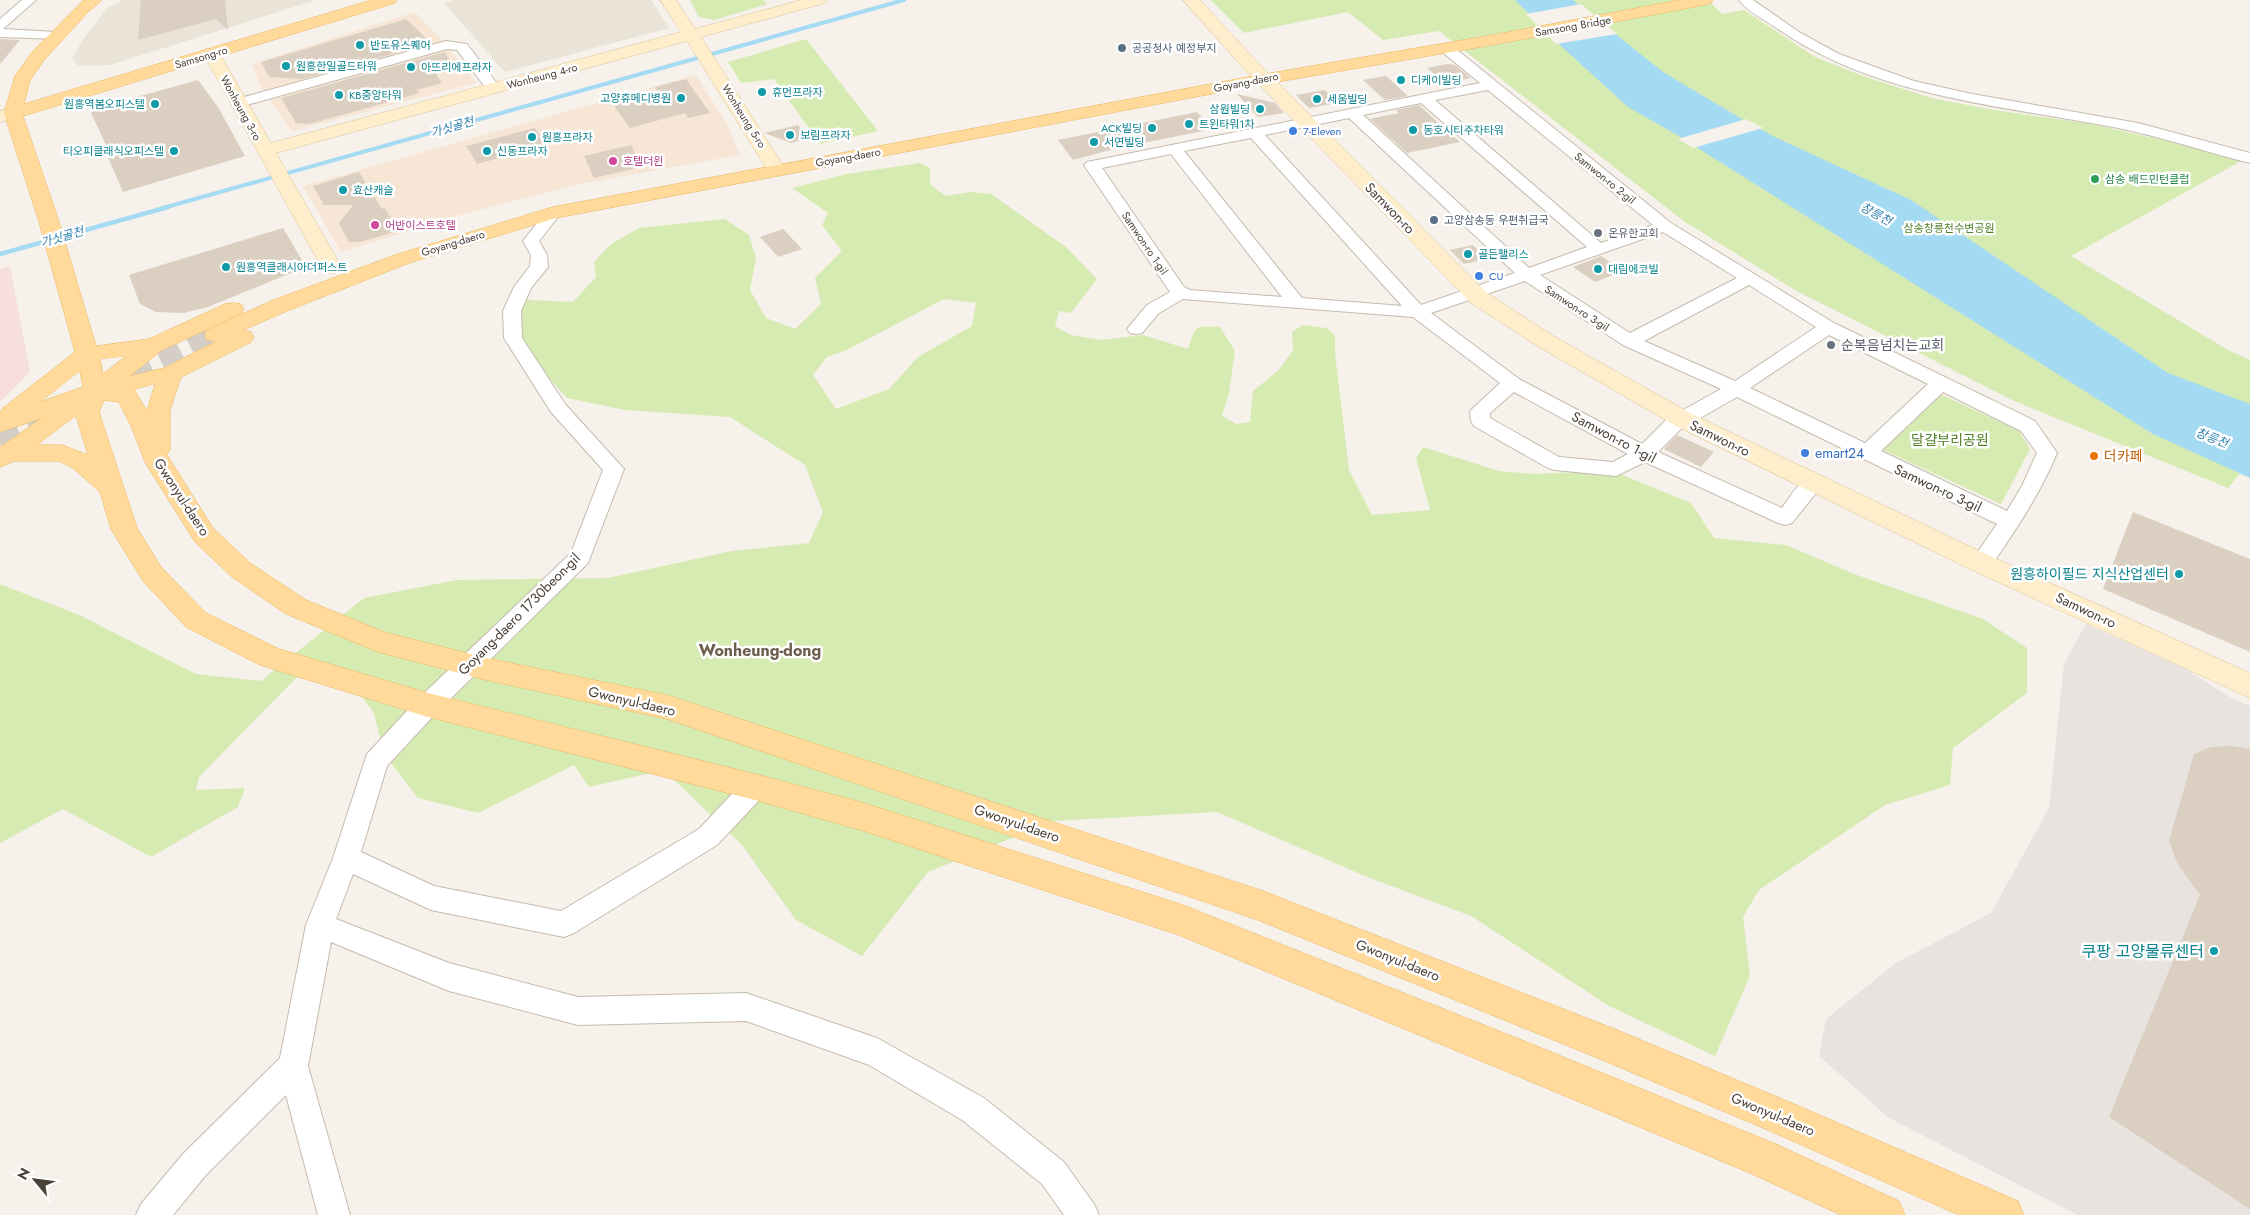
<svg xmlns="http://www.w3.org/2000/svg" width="2250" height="1215" font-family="Jost,'Noto Sans KR',sans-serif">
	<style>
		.residential { fill: #eae3d8 }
		.commercial { fill: #f7e6d5 }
		.industrial { fill: #e8e3df }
		.medical { fill: #f6dfde }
		.green { fill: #d6ebb2; fill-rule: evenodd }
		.water { fill: #a5daf3 }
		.pier { fill: #f6f1ea }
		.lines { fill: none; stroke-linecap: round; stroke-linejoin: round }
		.stream-far1 { stroke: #a5daf3; stroke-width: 4 }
		.stream { stroke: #a5daf3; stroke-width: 4.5 }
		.building { fill: #dbcfc2 }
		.primary-tunnel { stroke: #d4cec6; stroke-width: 22; stroke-dasharray: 22 11; stroke-linecap: butt }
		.street-casing { stroke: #c5bbaf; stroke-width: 2 }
		.secondary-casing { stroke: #dac49b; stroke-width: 1 }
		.primary-casing { stroke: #e9b765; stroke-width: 1 }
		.street { fill: #fff; fill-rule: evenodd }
		.secondary { fill: #ffeecb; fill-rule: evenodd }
		.primary { fill: #ffda9a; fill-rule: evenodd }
		.culture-dot { fill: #0f9aa8; stroke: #fff; stroke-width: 2 }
		.service-dot { fill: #5c6f8a; stroke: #fff; stroke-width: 2 }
		.shop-dot { fill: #3f7fe0; stroke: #fff; stroke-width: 2 }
		.hotel-dot { fill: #d1479c; stroke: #fff; stroke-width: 2 }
		.leisure-dot { fill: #2e9e5b; stroke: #fff; stroke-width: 2 }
		.worship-dot { fill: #6b7280; stroke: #fff; stroke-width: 2 }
		.food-dot { fill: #e8710a; stroke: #fff; stroke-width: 2 }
		.labels { text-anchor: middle; stroke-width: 5; stroke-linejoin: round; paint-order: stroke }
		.far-street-label { font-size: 11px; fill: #4a4138; stroke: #fff }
		.far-culture-label { font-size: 11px; fill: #0d838f; stroke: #fff; text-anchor: start }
		.far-service-label { font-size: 11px; fill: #4e5e75; stroke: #fff; text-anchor: start }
		.far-shop-label { font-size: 11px; fill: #366cbe; stroke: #fff; text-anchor: start }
		.far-hotel-label { font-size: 11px; fill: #b23c85; stroke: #fff; text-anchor: start }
		.far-leisure-label { font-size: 11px; fill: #27864d; stroke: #fff; text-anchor: start }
		.far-park-label { font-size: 11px; fill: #507f27; stroke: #fff }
		.far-worship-label { font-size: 11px; fill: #5b616d; stroke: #fff; text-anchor: start }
		.far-water-label { font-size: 12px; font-style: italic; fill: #287eab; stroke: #fff }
		.street-label { font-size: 14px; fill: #4a4138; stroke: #fff }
		.worship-label { font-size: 14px; fill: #5b616d; stroke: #fff; text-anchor: start }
		.park-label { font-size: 14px; fill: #507f27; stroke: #fff }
		.shop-label { font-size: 14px; fill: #366cbe; stroke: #fff; text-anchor: start }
		.food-label { font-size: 14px; fill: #c56008; stroke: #fff; text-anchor: start }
		.culture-label { font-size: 14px; fill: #0d838f; stroke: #fff; text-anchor: end }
		.quarter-label { font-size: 16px; font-weight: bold; fill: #6d5e4e; stroke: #fff }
		.near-culture-label { font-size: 16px; fill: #0d838f; stroke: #fff; text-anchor: end }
	</style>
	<rect width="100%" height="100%" fill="#f6f1ea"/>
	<g class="residential">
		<path d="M122,0H316L110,65L79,66L72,58L84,38L106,9Z"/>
		<path d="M453,0H651L669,28L505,72L444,3Z"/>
	</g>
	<g class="commercial">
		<path d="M415,12L443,41L476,83L292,131L262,90L252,64Z"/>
		<path d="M696,75L727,124L740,155L579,184L453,217L341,252L303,186Z"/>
	</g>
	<path class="industrial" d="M2086,624L2184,668L2228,696L2250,706V1215H2078L1889,1118L1819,1056L1826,1019L1896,963L1991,913L2049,808L2064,664Z"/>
	<path class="medical" d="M10,266L30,372L0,402V269Z"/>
	<g class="green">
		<path d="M690,0H763L767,4L714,20L699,17Z"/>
		<path d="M1211,0H1708L1722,14L1744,10L1815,57L1863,76L1931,98L1994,110L2091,124L2167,141L2241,161L2071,256L2228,350L2250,360V461L2228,488L2012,400L1795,290L1685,222L1439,31L1383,40L1348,12L1244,33Z"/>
		<path d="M806,39L878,131L820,144L774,79L741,83L728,62Z"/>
		<path d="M920,163L930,168V184L945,196L971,192L991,194L1066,247L1097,279L1071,313L1059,311L1055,326L1071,335L1101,340L1143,335L1188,349C1196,325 1194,326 1220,327L1235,351L1229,393L1222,416L1236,424L1250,422L1253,391L1279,370L1293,350L1292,332L1303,325L1326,328L1335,335V353L1349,470L1372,515L1430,510L1416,458L1423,447L1499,471L1535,474L1578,472L1620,474L1691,503L1714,538L1786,545L1854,574L1983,619L2027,648V693L1953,748L1950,785L1885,805L1759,890L1743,917L1750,976L1715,1056L1609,1006L1471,916L1365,876L1217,812L1055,821L928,872L862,956L796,920L742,845L664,770L589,787L574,765L478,813L418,798L384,754L374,713L347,676L322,671L296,678L199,777L196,790L245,788L238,807L151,857L63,809L0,843V584L79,615L196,674L261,681L364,598L457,580L608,578L732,551L809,543L823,512L805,465L730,417L625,410L567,398L513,338L512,311L528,300L573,302L596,277L594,262L611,244L639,228L725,219L749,235L756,258L750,290L766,318L795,329L821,304L815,278L842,251L822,225L828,213L792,188L847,174ZM944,299L976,303L972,326L918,357L889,389L836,409L813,375L827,357L847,350Z"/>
		<path d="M1938,393L2019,431L2030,449L2001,504L1883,450Z"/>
	</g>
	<path class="water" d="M1515,0H1573L1663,72L1742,119L1775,137L1911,200L2168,373L2250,404V478L2153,434L1677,135L1628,107L1561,46Z"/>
	<g class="pier">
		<path d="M1581,4L1617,34L1556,44L1526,14Z"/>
		<path d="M1746,119L1763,128L1693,148L1678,139Z"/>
	</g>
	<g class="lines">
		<path class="stream-far1" d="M163,208L904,0"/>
		<path class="stream" d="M0,254L168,207"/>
	</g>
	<g class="building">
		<path d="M141,0H225L228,30L216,19L138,40Z"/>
		<path d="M406,19L431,43L302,79L269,77L261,62Z"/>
		<path d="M0,39L20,40L0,64Z"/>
		<path d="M445,52L451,63L433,69L442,83L417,90L419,93L396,100L309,124L296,123L281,98Z"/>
		<path d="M1448,64L1455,65L1471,78L1446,83L1427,68Z"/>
		<path d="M1386,76L1408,96L1385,100L1363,80Z"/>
		<path d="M686,79L710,113L688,118L685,113L630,128L612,103L658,92L655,87Z"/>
		<path d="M198,80L218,107L245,156L123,192L103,146L106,145L91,113L97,108Z"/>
		<path d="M1325,90L1338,103L1309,108L1296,95Z"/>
		<path d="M1237,94L1275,103L1284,113L1258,117Z"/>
		<path d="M1419,105L1460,142L1407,153L1370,119L1399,113L1396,110Z"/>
		<path d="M1197,112L1212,129L1114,149L1073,160L1058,140Z"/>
		<path d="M798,125L807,139L791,143L764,133Z"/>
		<path d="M535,128L546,145L477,164L466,146Z"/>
		<path d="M631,145L641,167L594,178L584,156Z"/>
		<path d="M359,172L382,209L385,208L398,231L360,242H349L339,223L353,205H324L313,186Z"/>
		<path d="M283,228L303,262L291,273L208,307L183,313L156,312L140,304L129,275Z"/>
		<path d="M783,229L802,249L778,257L760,237Z"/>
		<path d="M1473,245L1487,259L1464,264L1450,250Z"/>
		<path d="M1601,256L1623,271L1595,282L1573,267Z"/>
		<path d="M1677,435L1714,452L1701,467L1664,449Z"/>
		<path d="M2133,512L2250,559V652L2103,589Z"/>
		<path d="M2231,746L2250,749V1209L2109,1117L2200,895L2177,863L2169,841L2194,754L2211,747Z"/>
	</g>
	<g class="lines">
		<g class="primary-tunnel">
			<path d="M102,391L215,335"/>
			<path d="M0,443L57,414"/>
		</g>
		<defs>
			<g id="street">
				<path d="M22,0H36L3,29L56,32L63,36L61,39L0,37V19Z"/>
				<path d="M1739,0H1753L1799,32L1839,54L1914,81L1972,94L2138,123L2250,153V163C2206,152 2163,137 2118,128C2001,105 1875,98 1775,27C1763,19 1747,11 1739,0Z"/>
				<path d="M446,41L467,44L501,89L499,92H489L457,50L447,49L243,106H233L231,103L233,100Z"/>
				<path d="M1446,44L1451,45L1671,223L1834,323L2035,421L2057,453C2039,496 2015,531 1989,569L1981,571L1973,569L1970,563L1997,524L1737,397L1681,429L1658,452L1782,508C1792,495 1802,473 1820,478L1823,483L1820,488L1792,523L1785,525L1778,523L1645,462L1616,476L1555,470L1548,468L1474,426L1471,421L1470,411L1500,383L1413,317L1183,299L1159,313L1142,333L1136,334L1130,333L1127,329L1147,305L1170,292L1084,165L1087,162L1480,83L1441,51L1439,48ZM1488,90L1653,225L1601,243L1435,100ZM1421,103L1587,247L1529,268L1363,115ZM1349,118L1515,273L1421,305L1265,135ZM1251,138L1402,306L1302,298L1184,151ZM1171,154L1282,297L1190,290L1184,287L1102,168ZM1663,232L1737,278L1630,333L1540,275ZM1525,281L1623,345L1721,389L1667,419L1642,444L1519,379L1431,313ZM1749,285L1816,327L1735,381L1644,341ZM1829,335L1928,384L1865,443L1750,388ZM1514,392L1628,454L1613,462L1559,457L1490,418V413ZM1943,392L2021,431L2037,453L2022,486L2007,511L1881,451Z"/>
				<path d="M553,208L559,210L561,213L539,241L547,255L548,267L531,288L521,311L522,338L565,404L624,469L588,563L437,712L387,766L361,852L434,886L561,911L699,829L746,779L755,776L764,779L768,787L764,795L717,845L574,933L564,937L431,910L353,874L336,919L449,963L578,997L746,993L877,1038L984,1098L1064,1162L1094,1204L1099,1215H1064L1042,1184L962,1120L869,1065L746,1021L578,1025L449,991L331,942L308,1066L350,1215H318L286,1095L205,1176L173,1215H136L141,1204L183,1154L280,1058L306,925L333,858L367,754L419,698L571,553L603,470L551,412L504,338L503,311L514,287L530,266L531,255L523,241L547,210Z"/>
			</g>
			<g id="secondary">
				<path d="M660,0H676L695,29L801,0H827L825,3L701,37L786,170L784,174L777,176L770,174L687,41L276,153L342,268L339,272L332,274L325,272L322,268L203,53L205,49H217L271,143L681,32Z"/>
				<path d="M1183,0H1200L1257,62L1487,293L1555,337L1692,414L1990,556L2250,673V698L1972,570L1676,426L1539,347L1471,303L1245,70Z"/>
				<path d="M13,108L19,109L22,113L19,117L0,122V111Z"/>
			</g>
			<path id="primary" d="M84,0H102L89,11L45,59L30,80L24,104L372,0H397L395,3L23,116L59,222L96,346L149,339L225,304L233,303L241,304L244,309L241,314L162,350L130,376L164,368L217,341L207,340L204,335L207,330L271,301L395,255L553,207L1248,77L1498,34L1680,0H1713L1711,3L1705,5L1498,44L1248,87L556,218L409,263L287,311L243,330L251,332L254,337L251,342L181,377L170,410V449L167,455L213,528L250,563L306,600L384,632L486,658L667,695L1263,891L1617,1030L1794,1104L2018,1201L2024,1215H1959L1768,1130L1593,1056L1258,920L667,719L486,680L378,652L286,614L232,577L195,542L146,464L131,426L119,402L104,400L99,412L137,528L161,567L206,613L279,649L428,693L755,774L864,803L1183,905L1539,1047L1778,1145L1899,1201L1905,1215H1841L1750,1173L1179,935L864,831L755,800L428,717L260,665L186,627L143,581L111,529L100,492L73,468L59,461H14L0,467V447L42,418L0,432V412L3,408L75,352L39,222L4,113L15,76L33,51ZM126,356L103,374L100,359ZM80,371L83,387L40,402ZM155,384L147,411L135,391L132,390ZM76,416L88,455L62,445H37Z"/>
		</defs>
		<use href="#street" class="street-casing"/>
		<use href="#secondary" class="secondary-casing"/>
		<use href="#primary" class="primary-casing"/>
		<use href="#street" class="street"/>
		<use href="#secondary" class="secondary"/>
		<use href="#primary" class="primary"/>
	</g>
	<g class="culture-dot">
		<circle cx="360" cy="45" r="5"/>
		<circle cx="286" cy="66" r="5"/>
		<circle cx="411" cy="67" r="5"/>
		<circle cx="1401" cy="80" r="5"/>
		<circle cx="762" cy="92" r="5"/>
		<circle cx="339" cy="95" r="5"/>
		<circle cx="681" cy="98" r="5"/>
		<circle cx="1317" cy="99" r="5"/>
		<circle cx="155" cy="104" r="5"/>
		<circle cx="1260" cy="109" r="5"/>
		<circle cx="1189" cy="124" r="5"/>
		<circle cx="1152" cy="128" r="5"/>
		<circle cx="1413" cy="130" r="5"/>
		<circle cx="790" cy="135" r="5"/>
		<circle cx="532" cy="137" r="5"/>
		<circle cx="1094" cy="142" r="5"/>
		<circle cx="174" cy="151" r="5"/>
		<circle cx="487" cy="151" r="5"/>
		<circle cx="343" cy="190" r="5"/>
		<circle cx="1468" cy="254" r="5"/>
		<circle cx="226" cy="267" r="5"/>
		<circle cx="1598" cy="269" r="5"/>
		<circle cx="2179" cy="574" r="5"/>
		<circle cx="2214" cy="951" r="5"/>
	</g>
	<g class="service-dot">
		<circle cx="1122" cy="48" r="5"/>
		<circle cx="1434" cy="220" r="5"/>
	</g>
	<g class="shop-dot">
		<circle cx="1293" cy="131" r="5"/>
		<circle cx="1479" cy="276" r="5"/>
		<circle cx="1805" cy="453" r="5"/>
	</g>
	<g class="hotel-dot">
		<circle cx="613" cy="161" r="5"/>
		<circle cx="375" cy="225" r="5"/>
	</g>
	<circle class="leisure-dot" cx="2095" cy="179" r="5"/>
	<g class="worship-dot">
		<circle cx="1598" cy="233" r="5"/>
		<circle cx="1831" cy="345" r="5"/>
	</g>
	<circle class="food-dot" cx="2094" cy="456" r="5"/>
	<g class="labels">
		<g class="far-street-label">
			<text transform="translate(1573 26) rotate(-10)" y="4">Samsong Bridge</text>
			<text transform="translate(201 57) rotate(-17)" y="4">Samsong-ro</text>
			<text transform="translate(542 76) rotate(-15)" y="4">Wonheung 4-ro</text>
			<text transform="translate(1246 82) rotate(-11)" y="4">Goyang-daero</text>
			<text transform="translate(241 108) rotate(61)" y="4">Wonheung 3-ro</text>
			<text transform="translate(744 116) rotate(58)" y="4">Wonheung 5-ro</text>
			<text transform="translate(848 157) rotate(-10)" y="4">Goyang-daero</text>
			<text transform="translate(1605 178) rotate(39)" y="4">Samwon-ro 2-gil</text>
			<text transform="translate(453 243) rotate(-17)" y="4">Goyang-daero</text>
			<text transform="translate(1145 243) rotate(56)" y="4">Samwon-ro 1-gil</text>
			<text transform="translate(1577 308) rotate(33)" y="4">Samwon-ro 3-gil</text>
		</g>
		<g class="far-culture-label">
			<text x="370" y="49">반도유스퀘어</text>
			<text x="296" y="70">원흥한일골드타워</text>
			<text x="421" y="71">아뜨리에프라자</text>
			<text x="1411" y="84">디케이빌딩</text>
			<text x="772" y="96">휴먼프라자</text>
			<text x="349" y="99">KB중앙타워</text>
			<text x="671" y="102" text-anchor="end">고양휴메디병원</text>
			<text x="1327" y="103">세움빌딩</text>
			<text x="145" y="108" text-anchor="end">원흥역봄오피스텔</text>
			<text x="1250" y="113" text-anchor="end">삼원빌딩</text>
			<text x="1199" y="128">트윈타워1차</text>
			<text x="1142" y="132" text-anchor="end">ACK빌딩</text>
			<text x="1423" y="134">동호시티주차타워</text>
			<text x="800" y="139">보림프라자</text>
			<text x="542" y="141">원흥프라자</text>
			<text x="1104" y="146">서연빌딩</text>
			<text x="164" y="155" text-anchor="end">티오피클래식오피스텔</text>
			<text x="497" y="155">신동프라자</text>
			<text x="353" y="194">효산캐슬</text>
			<text x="1478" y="258">골든팰리스</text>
			<text x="236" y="271">원흥역클래시아더퍼스트</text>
			<text x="1608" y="273">대림에코빌</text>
		</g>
		<g class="far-service-label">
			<text x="1132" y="52">공공청사 예정부지</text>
			<text x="1444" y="224">고양삼송동 우편취급국</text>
		</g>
		<g class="far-shop-label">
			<text x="1303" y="135">7-Eleven</text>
			<text x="1489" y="280">CU</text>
		</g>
		<g class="far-hotel-label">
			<text x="623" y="165">호텔더윈</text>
			<text x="385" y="229">어반이스트호텔</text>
		</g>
		<g class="far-leisure-label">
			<text x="2105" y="183">삼송 배드민턴클럽</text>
		</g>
		<g class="far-park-label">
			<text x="1949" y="232">삼송창릉천수변공원</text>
		</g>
		<g class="far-worship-label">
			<text x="1608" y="237">온유한교회</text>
		</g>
		<g class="far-water-label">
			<text transform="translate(452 127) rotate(-16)" y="4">가싯골천</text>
			<text transform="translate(1876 214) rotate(29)" y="4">창릉천</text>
			<text transform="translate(62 237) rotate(-16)" y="4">가싯골천</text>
			<text transform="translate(2212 438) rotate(21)" y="4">창릉천</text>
		</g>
		<g class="street-label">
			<text transform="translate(1390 208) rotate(46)" y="5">Samwon-ro</text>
			<text transform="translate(1614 437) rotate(28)" y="5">Samwon-ro 1-gil</text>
			<text transform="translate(1720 438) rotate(26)" y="5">Samwon-ro</text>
			<text transform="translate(1938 488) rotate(25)" y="5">Samwon-ro 3-gil</text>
			<text transform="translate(182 497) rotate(57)" y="5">Gwonyul-daero</text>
			<text transform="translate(2086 610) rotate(25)" y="5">Samwon-ro</text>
			<text transform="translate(519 614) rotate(-45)" y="5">Goyang-daero 1730beon-gil</text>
			<text transform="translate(632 701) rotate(13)" y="5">Gwonyul-daero</text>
			<text transform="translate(1017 823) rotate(19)" y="5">Gwonyul-daero</text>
			<text transform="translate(1398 960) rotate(22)" y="5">Gwonyul-daero</text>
			<text transform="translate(1773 1114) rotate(23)" y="5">Gwonyul-daero</text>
		</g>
		<g class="worship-label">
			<text x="1841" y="350">순복음넘치는교회</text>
		</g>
		<g class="park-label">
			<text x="1950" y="445">달걀부리공원</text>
		</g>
		<g class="shop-label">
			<text x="1815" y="458">emart24</text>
		</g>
		<g class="food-label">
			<text x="2104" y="461">더카페</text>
		</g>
		<g class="culture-label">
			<text x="2169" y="579">원흥하이필드 지식산업센터</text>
		</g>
		<g class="quarter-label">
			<text x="760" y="656">Wonheung-dong</text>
		</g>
		<g class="near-culture-label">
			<text x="2204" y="957">쿠팡 고양물류센터</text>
		</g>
	</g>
	<g transform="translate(35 1180) rotate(299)" stroke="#ffffff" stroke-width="4" paint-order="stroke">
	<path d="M0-4L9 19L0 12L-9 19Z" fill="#4a4138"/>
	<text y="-8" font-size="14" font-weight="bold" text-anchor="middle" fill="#4a4138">N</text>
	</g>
</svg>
